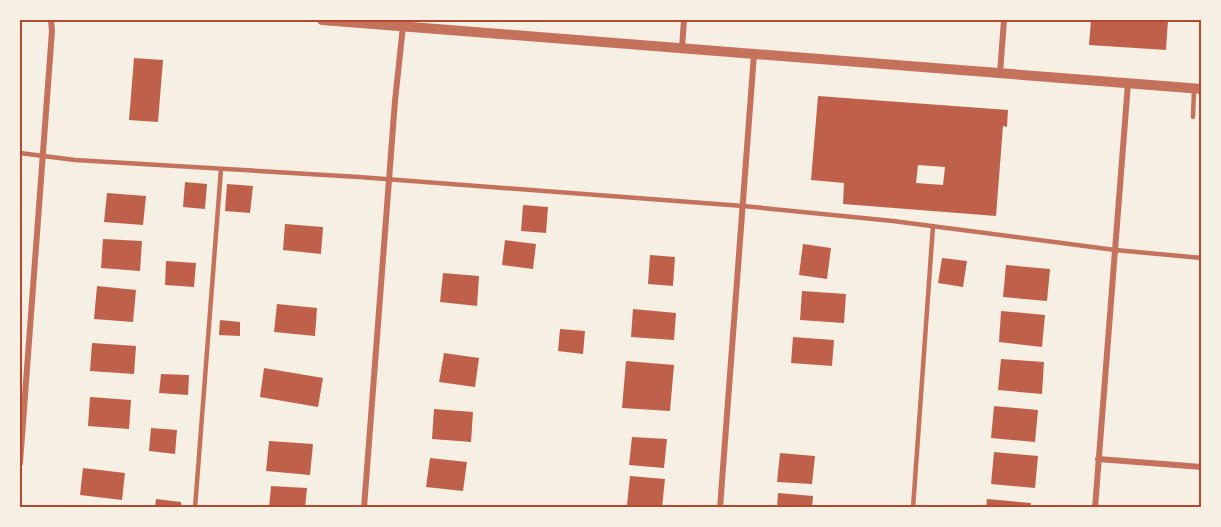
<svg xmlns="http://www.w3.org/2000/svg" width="1221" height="527" font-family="'PT Sans Narrow',sans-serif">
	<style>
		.building { fill: #bf614a; fill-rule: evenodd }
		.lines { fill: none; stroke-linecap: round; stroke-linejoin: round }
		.service { stroke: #c5725c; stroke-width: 4.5 }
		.minor { stroke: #c5725c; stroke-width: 6 }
		.tertiary { stroke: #c5725c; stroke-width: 10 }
		.neatline { fill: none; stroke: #b5482f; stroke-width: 2 }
	</style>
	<rect width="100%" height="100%" fill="#f6efe4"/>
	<g class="building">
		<path d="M1091,20H1168L1166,50L1089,45Z"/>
		<path d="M134,58L163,60L158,122L129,120Z"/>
		<path d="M818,96L1008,110L1007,127L1003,126L996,216L843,204L844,183L811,180ZM918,165L945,167L943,185L916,183Z"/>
		<path d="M185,182L207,184L205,209L183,207Z"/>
		<path d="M227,184L253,186L250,213L225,211Z"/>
		<path d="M107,193L146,196L143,225L104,222Z"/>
		<path d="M523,205L548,207L546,233L521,231Z"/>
		<path d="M285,224L323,227L321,254L283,250Z"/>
		<path d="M103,239L142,241L140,271L101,268Z"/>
		<path d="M505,240L536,244L533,269L502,265Z"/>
		<path d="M803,244L831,248L827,279L799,275Z"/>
		<path d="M650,255L675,257L673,286L648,284Z"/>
		<path d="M942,258L967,261L963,287L938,283Z"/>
		<path d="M166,261L196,263L194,287L165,285Z"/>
		<path d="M1006,265L1050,269L1047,301L1003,297Z"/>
		<path d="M443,273L479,276L477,306L440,302Z"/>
		<path d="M97,286L136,290L133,322L94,319Z"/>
		<path d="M802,291L846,294L844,323L800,320Z"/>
		<path d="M277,304L317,308L315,336L274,332Z"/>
		<path d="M633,309L676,313L674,340L631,337Z"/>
		<path d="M1001,311L1045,315L1042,347L999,342Z"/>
		<path d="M220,320L240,322V336L219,335Z"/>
		<path d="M560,329L585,331L583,354L558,351Z"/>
		<path d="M793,337L834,340L832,366L791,363Z"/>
		<path d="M92,343L136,346L134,374L90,371Z"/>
		<path d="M444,353L479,358L475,387L439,382Z"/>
		<path d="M1001,359L1044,362L1042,394L998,390Z"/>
		<path d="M626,361L674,365L670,411L622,408Z"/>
		<path d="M264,368L323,378L318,407L260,397Z"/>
		<path d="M161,374L189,375L188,395L159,393Z"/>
		<path d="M90,397L131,400L129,429L88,426Z"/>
		<path d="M994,406L1038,410L1035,442L991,438Z"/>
		<path d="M434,409L473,412L471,442L432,439Z"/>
		<path d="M151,428L177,430L175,454L149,451Z"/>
		<path d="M632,437L667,439L664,468L629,465Z"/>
		<path d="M269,441L313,444L310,475L266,471Z"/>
		<path d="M994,452L1038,456L1035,488L991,484Z"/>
		<path d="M780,453L815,456L812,484L777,482Z"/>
		<path d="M430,458L467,462L463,491L426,487Z"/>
		<path d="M83,468L125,473L122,500L80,495Z"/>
		<path d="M630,476L665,479L662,508L627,505Z"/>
		<path d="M271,486L307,488L305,508H269Z"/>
		<path d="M778,493L813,496L812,508H777Z"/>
		<path d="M156,499L181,502V508H155Z"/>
		<path d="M987,499L1031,503L1030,508H986Z"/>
	</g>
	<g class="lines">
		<g class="service">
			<path d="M1193,117L1194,89"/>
			<path d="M20,153L75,160L359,177L743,206L893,221L1115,250L1202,258"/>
			<path d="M195,508L221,169"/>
			<path d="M913,508L933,226"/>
		</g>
		<g class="minor">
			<path d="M682,48L684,20"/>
			<path d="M1000,73L1004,20"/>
			<path d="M1098,459L1202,467"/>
			<path d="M20,463L52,31L51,20"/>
			<path d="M364,508L395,101L403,26"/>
			<path d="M720,508L754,54"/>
			<path d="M1095,508L1128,83"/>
		</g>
		<path class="tertiary" d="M322,20L1202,89"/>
	</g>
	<rect width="1221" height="527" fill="none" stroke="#f6efe4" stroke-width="42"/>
	<rect x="21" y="21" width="1179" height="485" class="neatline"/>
</svg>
